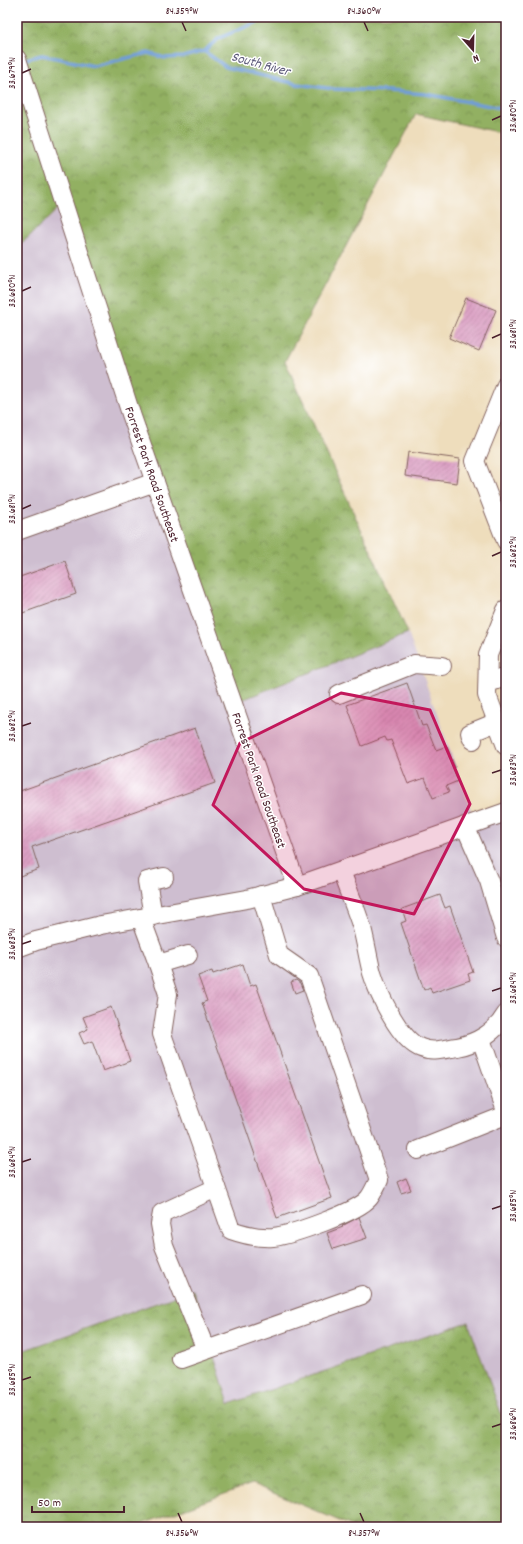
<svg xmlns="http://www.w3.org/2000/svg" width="523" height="1544" font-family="Dekko,sans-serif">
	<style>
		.industrial { fill: #cebed0 }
		.forest { fill: url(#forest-crowns); stroke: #6e6846 }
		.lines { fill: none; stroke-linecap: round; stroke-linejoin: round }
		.stream { stroke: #6f9dd8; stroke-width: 3.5 }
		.building { fill: url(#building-hatch) }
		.minor-casing { stroke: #83625e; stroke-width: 20 }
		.minor { stroke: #fff; stroke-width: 18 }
		.marked { fill: #c2185b; fill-opacity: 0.2; stroke: #c2185b; stroke-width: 3; stroke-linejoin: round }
		.ticks { fill: none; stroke: #4a1f2b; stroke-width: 1.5 }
		.labels { text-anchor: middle; stroke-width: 3; stroke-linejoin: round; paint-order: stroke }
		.street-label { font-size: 13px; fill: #4a1f2b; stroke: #fff }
		.water-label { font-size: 14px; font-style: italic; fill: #5b5879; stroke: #fff }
		.neatline { fill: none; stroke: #4a1f2b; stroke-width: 1.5 }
		.ticks-label { font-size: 10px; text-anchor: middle; fill: #4a1f2b }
	</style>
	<defs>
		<pattern id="forest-crowns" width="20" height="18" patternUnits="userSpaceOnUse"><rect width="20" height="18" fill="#92b062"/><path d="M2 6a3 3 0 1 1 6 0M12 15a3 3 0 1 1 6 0" fill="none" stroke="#798f51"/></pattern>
		<pattern id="building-hatch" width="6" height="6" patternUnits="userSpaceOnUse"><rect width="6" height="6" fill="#dda1c5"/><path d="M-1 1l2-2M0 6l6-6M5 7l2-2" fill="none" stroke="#b583a0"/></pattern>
	</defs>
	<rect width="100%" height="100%" fill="#fff"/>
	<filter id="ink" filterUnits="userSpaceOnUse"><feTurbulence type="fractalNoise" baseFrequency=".025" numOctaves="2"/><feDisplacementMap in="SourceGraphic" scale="8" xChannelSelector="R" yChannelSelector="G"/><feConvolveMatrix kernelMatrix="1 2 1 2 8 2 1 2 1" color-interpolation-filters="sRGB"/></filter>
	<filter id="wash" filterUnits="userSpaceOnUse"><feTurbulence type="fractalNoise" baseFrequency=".012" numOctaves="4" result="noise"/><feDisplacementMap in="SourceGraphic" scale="16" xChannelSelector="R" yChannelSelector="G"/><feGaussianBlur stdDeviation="0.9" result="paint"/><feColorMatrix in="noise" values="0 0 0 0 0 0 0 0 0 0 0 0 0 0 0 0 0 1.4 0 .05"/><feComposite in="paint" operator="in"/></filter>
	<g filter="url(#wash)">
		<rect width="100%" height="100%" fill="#eeddbc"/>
		<path class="industrial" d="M64,204L228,706L408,633L474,818L506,806V1427L468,1322L229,1404L193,1290L17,1353V248Z"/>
		<g class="forest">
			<path d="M17,17H506V134L416,114L285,361L408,633L227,706L63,204L17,248Z"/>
			<path d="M193,1290L229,1404L468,1322L506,1427V1527H354L252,1484L134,1527H17V1353Z"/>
		</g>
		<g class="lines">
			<g class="stream">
				<path d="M204,51L226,67L297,84L334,89L389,91L426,94L506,109"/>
				<path d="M22,60L42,55L94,66L148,53L165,58L183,57L204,51L219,38L253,24L268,17"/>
			</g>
		</g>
		<g id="blocks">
			<g class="building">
				<path d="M466,298L496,310L479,351L449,338Z"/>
				<path d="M408,452L460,459L457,483L405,476Z"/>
				<path d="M65,561L76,594L17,615V578Z"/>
				<path d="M407,683L422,726L426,725L436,750L447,746L455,767L453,768L458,781L446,786L449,792L433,798L425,778L408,784L391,740L387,741L385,737L362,746L347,705Z"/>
				<path d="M195,728L215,783L32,847L39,869L17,877V792Z"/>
				<path d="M440,895L445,908L450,906L473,972L468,974L470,980L432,993L430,987L424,990L401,923L406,921L402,909Z"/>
				<path d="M243,964L250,986L256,984L332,1198L277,1218L202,1003L207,1001L198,976L212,971L213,974Z"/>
				<path d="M296,980L300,983L303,990L295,993L291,982Z"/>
				<path d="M111,1007L130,1061L103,1071L92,1041L84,1044L79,1033L88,1029L83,1017Z"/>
				<path d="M406,1178L411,1190L401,1193L397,1182Z"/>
				<path d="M359,1217L367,1238L333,1249L327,1233L343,1227L342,1226Z"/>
			</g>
		</g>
	</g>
	<g filter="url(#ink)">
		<use href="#blocks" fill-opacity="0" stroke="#83625e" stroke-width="1"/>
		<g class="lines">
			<defs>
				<g id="minor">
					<path d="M17,59L131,414L297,886"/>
					<path d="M506,385L475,461L506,541"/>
					<path d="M17,531L155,482"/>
					<path d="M506,610L488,655L487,695L506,746"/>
					<path d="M488,683L506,677"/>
					<path d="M339,694L414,664L442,666"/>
					<path d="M473,740L470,733L497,722"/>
					<path d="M465,826L489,881L506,938"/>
					<path d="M341,871C348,890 356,909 362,928C366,943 368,958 372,973C378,993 400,1041 421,1048C433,1053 444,1049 457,1047C477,1043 496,1032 506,1014"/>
					<path d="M153,916L147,881L164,877"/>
					<path d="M141,918L158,964L188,955"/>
					<path d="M17,948L36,941L101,925L247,899L297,886L506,812"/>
					<path d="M158,964L168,994L162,1034L231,1230C245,1235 257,1238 273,1237C291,1235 358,1212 369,1198C373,1193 376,1185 379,1180L309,976L279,955L261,895"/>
					<path d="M481,1039L506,1111"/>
					<path d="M418,1150L506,1115"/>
					<path d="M206,1350L164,1246L160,1224L162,1213L216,1188"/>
					<path d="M181,1359L362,1295"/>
				</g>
			</defs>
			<use href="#minor" class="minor-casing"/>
			<use href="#minor" class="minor"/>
		</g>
	</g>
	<path class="marked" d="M341,693L430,710L470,804L414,914L304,889L213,805L240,743Z"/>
	<path class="ticks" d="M182,22L186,31M364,22L368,31M22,73L31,69M492,120L501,116M22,291L31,287M492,338L501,334M22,509L31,505M492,556L501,552M22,726L31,723M492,773L501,770M22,944L31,941M492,991L501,988M22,1162L31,1159M492,1209L501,1206M22,1380L31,1377M492,1427L501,1424M178,1513L182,1522M360,1513L364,1522"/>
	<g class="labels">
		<g class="street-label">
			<text transform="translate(153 474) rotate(71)" y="5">Forrest Park Road Southeast</text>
			<text transform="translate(260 780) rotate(71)" y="5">Forrest Park Road Southeast</text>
		</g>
		<g class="water-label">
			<text transform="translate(261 63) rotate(15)" y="5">South River</text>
		</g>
	</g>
	<rect width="523" height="1544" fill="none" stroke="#fff" stroke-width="44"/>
	<g transform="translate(473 50) rotate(160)" stroke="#ffffff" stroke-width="3" paint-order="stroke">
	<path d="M0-3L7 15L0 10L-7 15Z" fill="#4a1f2b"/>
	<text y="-6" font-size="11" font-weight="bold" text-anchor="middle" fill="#4a1f2b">N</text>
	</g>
	<path d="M32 1506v6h92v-6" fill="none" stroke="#4a1f2b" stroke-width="2"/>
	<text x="38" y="1506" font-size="12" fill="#4a1f2b" stroke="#ffffff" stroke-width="3" paint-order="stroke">50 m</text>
	<rect x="22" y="22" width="479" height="1500" class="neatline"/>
	<g class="ticks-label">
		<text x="182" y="14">84.359°W</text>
		<text x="364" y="14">84.360°W</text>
		<text transform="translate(11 73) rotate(-90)" y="4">33.679°N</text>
		<text transform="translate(512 116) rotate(-90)" y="4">33.680°N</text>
		<text transform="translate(11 291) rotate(-90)" y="4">33.680°N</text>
		<text transform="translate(512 334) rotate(-90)" y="4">33.681°N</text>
		<text transform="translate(11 509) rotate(-90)" y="4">33.681°N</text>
		<text transform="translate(512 552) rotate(-90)" y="4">33.682°N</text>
		<text transform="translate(11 726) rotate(-90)" y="4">33.682°N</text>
		<text transform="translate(512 770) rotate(-90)" y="4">33.683°N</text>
		<text transform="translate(11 944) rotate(-90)" y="4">33.683°N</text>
		<text transform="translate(512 988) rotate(-90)" y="4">33.684°N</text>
		<text transform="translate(11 1162) rotate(-90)" y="4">33.684°N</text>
		<text transform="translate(512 1206) rotate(-90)" y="4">33.685°N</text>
		<text transform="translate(11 1380) rotate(-90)" y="4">33.685°N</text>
		<text transform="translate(512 1424) rotate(-90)" y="4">33.686°N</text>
		<text x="182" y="1536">84.356°W</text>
		<text x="364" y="1536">84.357°W</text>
	</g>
</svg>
